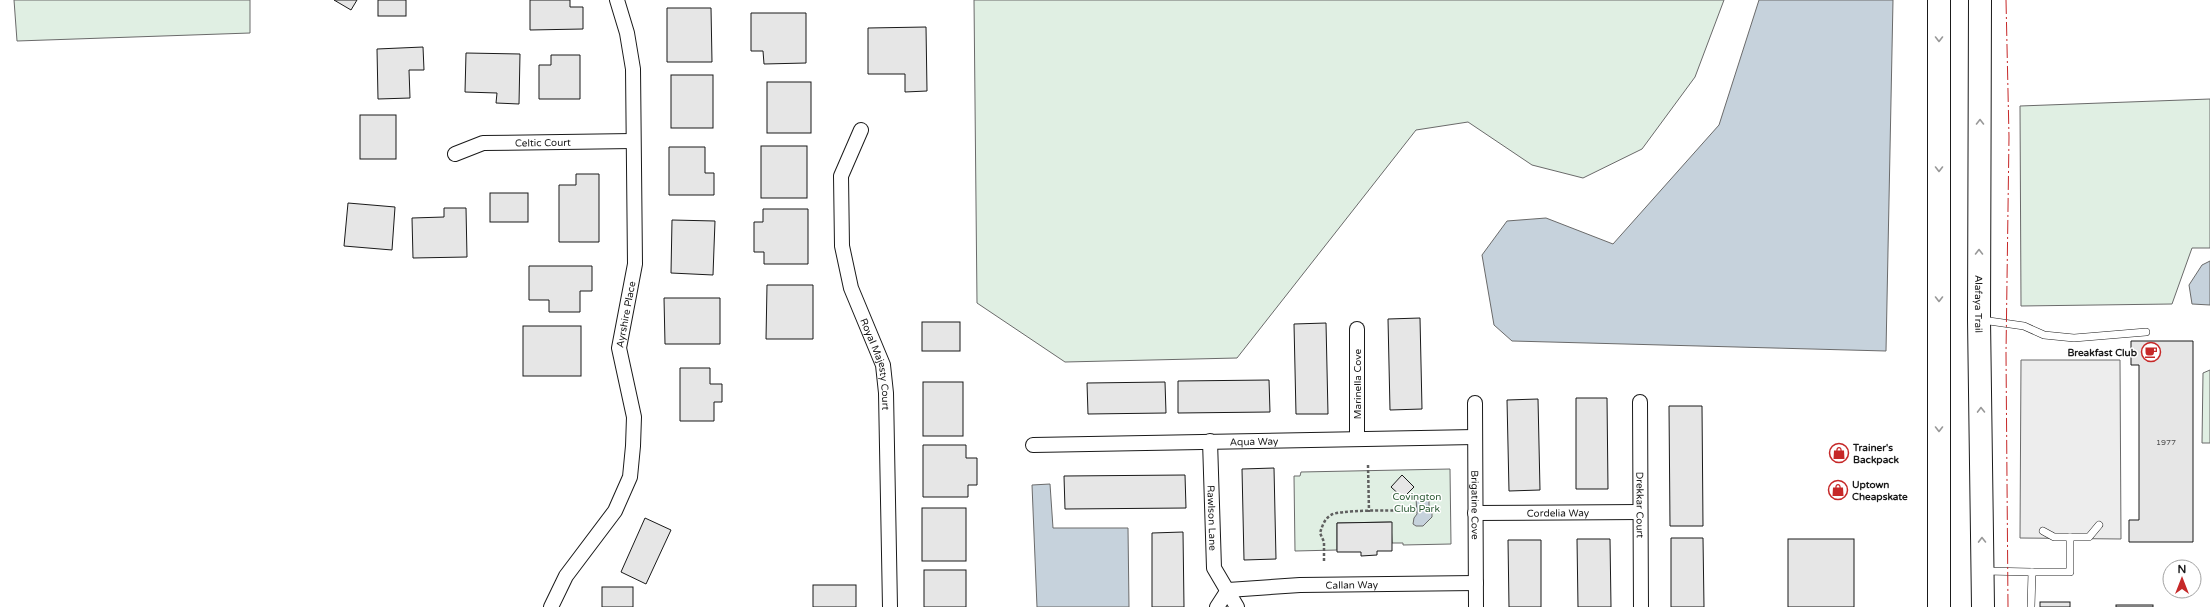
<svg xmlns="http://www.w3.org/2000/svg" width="2210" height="607" font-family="'Varela Round',sans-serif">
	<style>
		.green { fill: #e0efe3; stroke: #6a6a6a }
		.parking { fill: #ededed; stroke: #6a6a6a }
		.water { fill: #c6d2dc; stroke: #6a6a6a }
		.building { fill: #e6e6e6; stroke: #1a1a1a }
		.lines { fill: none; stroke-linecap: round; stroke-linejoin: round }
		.service-casing { stroke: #1a1a1a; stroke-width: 8 }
		.minor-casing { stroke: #1a1a1a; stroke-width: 16 }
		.primary-casing { stroke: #1a1a1a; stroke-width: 24 }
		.path { stroke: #5f5f5f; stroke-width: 2.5; stroke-dasharray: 3 2; stroke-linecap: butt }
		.service { stroke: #fff; stroke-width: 7 }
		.minor { stroke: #fff; stroke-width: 14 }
		.primary { stroke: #fff; stroke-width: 22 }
		.power { stroke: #c62828; stroke-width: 1; stroke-dasharray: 14 3 2 3; stroke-linecap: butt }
		.oneway { stroke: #989898 }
		.labels { text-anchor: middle; stroke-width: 3; stroke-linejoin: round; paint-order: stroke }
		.number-label { font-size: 8px; fill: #4d4d4d }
		.street-label { font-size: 10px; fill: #1a1a1a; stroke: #fff }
		.poi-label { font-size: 10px; font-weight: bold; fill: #1a1a1a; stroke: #fff; text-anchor: start }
		.park-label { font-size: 10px; fill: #2b5a34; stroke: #fff }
	</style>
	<rect width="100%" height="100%" fill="#fff"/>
	<g class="green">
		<path d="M14,0H250V33L17,41Z"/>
		<path d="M974,0H1724L1695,77L1642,149L1583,178L1532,165L1468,122L1416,130L1237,358L1065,362L977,303Z"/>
		<path d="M2210,99V248H2192L2172,304L2021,306L2020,106Z"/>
		<path d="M2210,370V443H2202L2203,373Z"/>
		<path d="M1450,469L1451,544L1403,545V543H1392L1391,522L1337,523V550L1295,551L1294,476H1300L1301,472Z"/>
	</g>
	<path class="parking" d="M2021,360H2120L2121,539L2020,538Z"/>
	<g class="water">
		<path d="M1759,0H1893L1886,351L1512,341L1494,325L1482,255L1507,221L1546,218L1613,244L1719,125Z"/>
		<path d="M2210,261V305L2192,304L2189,285L2202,265Z"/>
		<path d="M1050,484L1053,528H1128L1129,607H1037L1032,485Z"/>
		<path d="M1418,496H1425L1429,499V509L1432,511V517L1423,526H1416L1413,524L1414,518L1417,514L1416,498Z"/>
	</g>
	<g class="building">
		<path d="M334,0H357L351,10Z"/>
		<rect x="378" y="0" width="28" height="16"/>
		<path d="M530,0H570V7H583V29L530,30Z"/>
		<path d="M667,8H711L712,62H667Z"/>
		<path d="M751,13H806V63L764,64L763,51H751Z"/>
		<path d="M926,27L927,91L905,92V74H868V28Z"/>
		<path d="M423,47L424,70H409L410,98L378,99L377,49Z"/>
		<path d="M466,53L520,54L519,104L496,103L497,93L465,92Z"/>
		<path d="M551,55H580V99H539V65H551Z"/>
		<rect x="671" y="75" width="42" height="53"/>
		<rect x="767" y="82" width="44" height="51"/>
		<rect x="360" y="115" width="36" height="44"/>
		<rect x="761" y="146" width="46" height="52"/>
		<path d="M669,147H705V173H714V195H669Z"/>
		<path d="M576,174H599V242H559V185H576Z"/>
		<rect x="490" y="193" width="38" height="29"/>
		<path d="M348,203L395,207L392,250L344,246Z"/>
		<path d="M444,208H466L467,257L413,258L412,218L444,217Z"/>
		<path d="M763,209H808V264H764V252H754V222H763Z"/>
		<path d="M672,220L715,221L713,275L671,273Z"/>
		<path d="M529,266H592V291H580V312H549V300H529Z"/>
		<path d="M767,285H813V339H766Z"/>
		<path d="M664,298H720V344H665Z"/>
		<path d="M1420,318L1422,409L1390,410L1388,319Z"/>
		<rect x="922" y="322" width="38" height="29"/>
		<path d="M1326,323L1328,414H1296L1294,324Z"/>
		<rect x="523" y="326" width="58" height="50"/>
		<path d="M2131,341H2193V542H2129V520H2139V365H2131Z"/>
		<path d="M680,368H710V384H722V402H714V421H680Z"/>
		<path d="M1269,380L1270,412L1178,413V381Z"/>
		<rect x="923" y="382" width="40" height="54"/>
		<path d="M1165,382L1166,413L1088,414L1087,383Z"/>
		<path d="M1576,398H1607L1608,489H1576Z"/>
		<path d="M1538,399L1540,490L1509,491L1507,400Z"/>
		<path d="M1669,406H1702L1703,526H1670Z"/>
		<path d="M923,445H966V458H977V485H968V497H923Z"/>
		<path d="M1274,468L1276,559L1244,560L1242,469Z"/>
		<path d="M1185,475L1186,508L1065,509L1064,476Z"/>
		<path d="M1402,475L1414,487L1403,498L1391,487Z"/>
		<rect x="922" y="508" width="44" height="53"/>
		<path d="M645,518L671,530L646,584L621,572Z"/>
		<path d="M1392,522V551H1377V555L1361,556V552H1337V523Z"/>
		<path d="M1183,532L1184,607H1152V533Z"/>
		<path d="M1671,538H1703L1704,607H1671Z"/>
		<path d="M1577,539H1610L1611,607H1578Z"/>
		<rect x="1788" y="539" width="66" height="68"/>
		<path d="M1508,540H1541V607H1509Z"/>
		<rect x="924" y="570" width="42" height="37"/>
		<rect x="813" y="585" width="43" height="22"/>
		<rect x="602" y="587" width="31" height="20"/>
		<rect x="2040" y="602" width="30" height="5"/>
		<rect x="2116" y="605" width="37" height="2"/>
	</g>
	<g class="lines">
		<defs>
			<g id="service">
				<path d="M1982,320L2024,326L2044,335L2074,338L2146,332"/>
				<path d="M2043,531L2054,537H2089L2099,525"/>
				<path d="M1985,571L2032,572L2031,607"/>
				<path d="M2032,572H2070V537"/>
			</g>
			<g id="minor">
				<path id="s1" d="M861,130L841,176L842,246L851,288L883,365L886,393L890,607"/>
				<path id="s2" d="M455,154L483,143L633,141"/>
				<path d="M1357,329V439"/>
				<path id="s3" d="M1640,402L1641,607"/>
				<path id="s4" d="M1475,403L1476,607"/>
				<path id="s5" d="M1210,441L1214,568L1237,607"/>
				<path id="s6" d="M1033,445L1475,437"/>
				<path id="s7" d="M1475,513L1640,512"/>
				<path id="s8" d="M1228,590L1300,585L1476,583"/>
				<path id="s9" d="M551,607L566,576L615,511L630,477L633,446L634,417L619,348L635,264L633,69L627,33L617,0"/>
				<path d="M1217,607L1228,590"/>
			</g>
			<g id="primary">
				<path id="s10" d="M1980,0L1979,320L1983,607"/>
				<path d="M1939,607V0"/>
			</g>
		</defs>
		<use href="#service" class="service-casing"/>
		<use href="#minor" class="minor-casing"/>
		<use href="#primary" class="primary-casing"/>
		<g class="path">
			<path d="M1368,465L1369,512"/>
			<path d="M1324,561V542L1320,533C1322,527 1324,519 1331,515C1337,510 1392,510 1401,511"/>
		</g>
		<use href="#service" class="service"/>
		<use href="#minor" class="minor"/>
		<use href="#primary" class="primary"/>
		<path class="power" d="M2006,0L2009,137L2006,353L2008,607"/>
	</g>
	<defs><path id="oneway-chevron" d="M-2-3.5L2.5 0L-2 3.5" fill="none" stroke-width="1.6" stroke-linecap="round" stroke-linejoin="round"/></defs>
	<g class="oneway">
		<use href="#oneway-chevron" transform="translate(1939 39) rotate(90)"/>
		<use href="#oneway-chevron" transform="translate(1980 122) rotate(-90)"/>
		<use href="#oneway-chevron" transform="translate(1939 169) rotate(90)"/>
		<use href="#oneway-chevron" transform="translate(1979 252) rotate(-90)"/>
		<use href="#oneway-chevron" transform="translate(1939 299) rotate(90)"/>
		<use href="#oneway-chevron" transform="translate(1981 410) rotate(-91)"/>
		<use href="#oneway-chevron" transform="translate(1939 429) rotate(90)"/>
		<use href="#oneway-chevron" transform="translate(1982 540) rotate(-91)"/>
	</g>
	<defs>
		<symbol id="cafe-ring" viewBox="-11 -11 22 22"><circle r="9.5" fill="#fff" stroke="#c62828" stroke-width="1.5"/><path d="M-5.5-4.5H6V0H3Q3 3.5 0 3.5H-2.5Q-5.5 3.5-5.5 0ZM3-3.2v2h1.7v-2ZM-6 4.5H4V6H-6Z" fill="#c62828"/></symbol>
		<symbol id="shop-ring" viewBox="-11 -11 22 22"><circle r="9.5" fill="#fff" stroke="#c62828" stroke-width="1.5"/><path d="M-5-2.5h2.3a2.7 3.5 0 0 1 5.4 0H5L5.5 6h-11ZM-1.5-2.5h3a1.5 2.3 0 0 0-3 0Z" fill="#c62828"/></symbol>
	</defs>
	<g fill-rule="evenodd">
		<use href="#cafe-ring" x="2140" y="341" width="22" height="22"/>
		<use href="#shop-ring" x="1828" y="442" width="22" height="22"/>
		<use href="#shop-ring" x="1827" y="479" width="22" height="22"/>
	</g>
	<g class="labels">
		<g class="number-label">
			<text x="2166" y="445">1977</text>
		</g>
		<g class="street-label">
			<text dy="4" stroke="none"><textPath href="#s2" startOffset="90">Celtic Court</textPath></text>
			<text dy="4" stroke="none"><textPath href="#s10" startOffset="304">Alafaya Trail</textPath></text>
			<text dy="4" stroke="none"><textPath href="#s9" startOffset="318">Ayrshire Place</textPath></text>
			<text dy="4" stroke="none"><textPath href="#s1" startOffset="244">Royal Majesty Court</textPath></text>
			<text transform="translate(1357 384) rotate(-90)" y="4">Marinella Cove</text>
			<text dy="4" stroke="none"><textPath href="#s6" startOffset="221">Aqua Way</textPath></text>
			<text dy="4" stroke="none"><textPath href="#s4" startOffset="102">Brigatine Cove</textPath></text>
			<text dy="4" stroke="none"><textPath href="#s3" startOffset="103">Drekkar Court</textPath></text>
			<text dy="4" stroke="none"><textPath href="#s7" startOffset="83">Cordelia Way</textPath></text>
			<text dy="4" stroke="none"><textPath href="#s5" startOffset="77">Rawlson Lane</textPath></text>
			<text dy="4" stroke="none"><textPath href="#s8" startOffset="124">Callan Way</textPath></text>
		</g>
		<g class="poi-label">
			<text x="2137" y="356" text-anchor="end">Breakfast Club</text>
			<text x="1853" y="451">Trainer's<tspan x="1853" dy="12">Backpack</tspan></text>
			<text x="1852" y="488">Uptown<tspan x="1852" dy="12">Cheapskate</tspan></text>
		</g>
		<g class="park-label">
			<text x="1417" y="500">Covington<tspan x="1417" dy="12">Club Park</tspan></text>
		</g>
	</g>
	<g transform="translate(2182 579)"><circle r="19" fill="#ffffff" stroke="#a3a3a3"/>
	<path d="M0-3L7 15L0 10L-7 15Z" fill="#c62828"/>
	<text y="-6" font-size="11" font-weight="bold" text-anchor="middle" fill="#1a1a1a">N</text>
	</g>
</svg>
